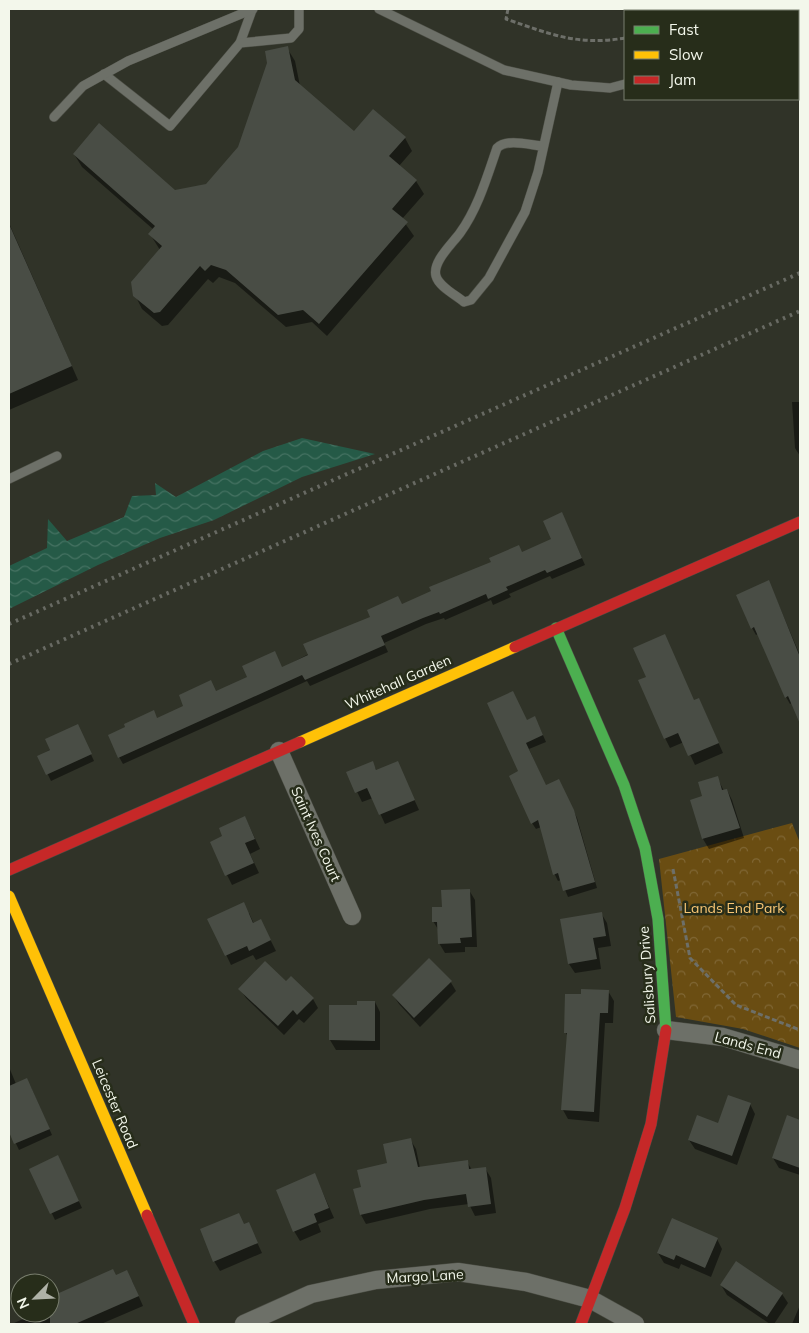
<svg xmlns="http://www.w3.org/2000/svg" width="809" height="1333" font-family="Mulish,sans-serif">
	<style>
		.park { fill: url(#park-crowns) }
		.water { fill: url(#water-waves) }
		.shadow { fill: #0007 }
		.building { fill: #494d45 }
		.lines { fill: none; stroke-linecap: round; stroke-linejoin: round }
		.lane-casing { stroke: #4c4e45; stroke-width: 10 }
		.street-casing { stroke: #4c4e45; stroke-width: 19 }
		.fast-casing { stroke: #4c4e45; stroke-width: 12 }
		.slow-casing { stroke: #4c4e45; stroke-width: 12 }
		.jam-casing { stroke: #4c4e45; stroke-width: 12 }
		.path { stroke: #6d6f69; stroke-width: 3; stroke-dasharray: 5 2.5; stroke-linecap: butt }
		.lane { stroke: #6d7068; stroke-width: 9 }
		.street { stroke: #6d7068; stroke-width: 18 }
		.fast { stroke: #4caf50; stroke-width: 11 }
		.slow { stroke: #ffc107; stroke-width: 11 }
		.jam { stroke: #c62828; stroke-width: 11 }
		.rail { stroke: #686a63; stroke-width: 4; stroke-dasharray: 2.5 5; stroke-linecap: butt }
		.labels { text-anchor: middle; stroke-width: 5; stroke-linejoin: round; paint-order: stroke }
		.street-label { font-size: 14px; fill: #f3f7eb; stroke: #272d1a }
		.park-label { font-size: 14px; fill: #fac775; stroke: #272d1a }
	</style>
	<defs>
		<pattern id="park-crowns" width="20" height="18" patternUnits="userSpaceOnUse" patternTransform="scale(1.25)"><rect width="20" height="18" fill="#6a4d12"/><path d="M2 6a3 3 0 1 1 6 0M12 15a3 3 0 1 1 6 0" fill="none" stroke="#806735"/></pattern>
		<pattern id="water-waves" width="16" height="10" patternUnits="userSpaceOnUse" patternTransform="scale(1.25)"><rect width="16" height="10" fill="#255a47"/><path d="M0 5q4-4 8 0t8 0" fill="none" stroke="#457262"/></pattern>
	</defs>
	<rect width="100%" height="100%" fill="#303328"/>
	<path class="park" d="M792,823L800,843V1048L743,1029L676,1017L659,859Z"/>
	<path class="water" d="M302,438L375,454L302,477L214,520L160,538L98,565L9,609V566L47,548L48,519L67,541L124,517L132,496L156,495L155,483L176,497L263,451Z"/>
	<g class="shadow">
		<path d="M287,48L295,61L300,86L354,133L405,138L412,151L399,166L416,181L424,194L402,219L414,236L327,336L312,322L286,327L235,283L219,277L213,283L208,279L168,325L162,326L142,309L135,295L160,250L150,234L154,230L82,167L74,154L175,191L207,185L239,148Z"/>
		<path d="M9,223L78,380L9,410Z"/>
		<path d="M792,402H800V456L795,448Z"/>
		<path d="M565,520L585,565L552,579L550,576L509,594L511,597L493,605L491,600L445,620L444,618L426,624L384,643L388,652L310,686L307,681L123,764L119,757L157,719L216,692L282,668L402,605L552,540Z"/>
		<path d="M772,589L799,653L800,652V719L792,703L790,704L786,697L758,634L756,635L752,628Z"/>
		<path d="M699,699L723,753L695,765L684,742L670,748L665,738L694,701Z"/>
		<path d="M527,722L538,724L546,742L529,749L546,787H562L577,818L597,888L568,897L561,880L558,881L555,875L541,827L536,829L532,823L520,772Z"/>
		<path d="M81,732L94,761L51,781L39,756Z"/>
		<path d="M397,762L419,810L385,824L373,798L362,802L348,773L372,763L377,771Z"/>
		<path d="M717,777L724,791L727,790L732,800L744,838L709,849L703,839L691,801L704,797Z"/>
		<path d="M245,817L260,849L250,854L259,873L232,885L211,843L224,837Z"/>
		<path d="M469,890L475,900L477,947H465V952L445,953L439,943V931L433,921L443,908Z"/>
		<path d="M249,913L254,924L266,931L276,951L256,960L253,955L231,965L209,919Z"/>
		<path d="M601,913L607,923L611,946L598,948L601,969L575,973L569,964Z"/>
		<path d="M450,981L456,991L420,1027L399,1004L393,995Z"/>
		<path d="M240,989L313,999L318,1008L304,1023L299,1019L284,1035L246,998Z"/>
		<path d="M608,991L614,1001L613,1023H605L599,1122L568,1119L563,1110L568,1037L566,1033V995H582Z"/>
		<path d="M375,1002L380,1012V1050H336L330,1040L358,1007Z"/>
		<path d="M9,1067L16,1084L30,1085L52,1135L19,1150L9,1129Z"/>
		<path d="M750,1104L755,1114L737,1165L695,1149L689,1140L719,1124Z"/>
		<path d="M787,1117L800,1121V1175L779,1168L773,1158Z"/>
		<path d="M410,1139L416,1149L420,1168L467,1162L472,1170L485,1168L491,1178L496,1213L475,1216L469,1204L430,1209L366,1224L361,1215L363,1188Z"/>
		<path d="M61,1163L82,1208L55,1220L31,1169Z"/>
		<path d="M315,1175L334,1218L318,1224L321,1232L300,1241L294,1231Z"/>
		<path d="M248,1223L262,1253L220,1271L214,1261Z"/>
		<path d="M717,1239L722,1249L711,1277L681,1264L679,1269L664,1263L658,1253Z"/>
		<path d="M116,1277L132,1281L143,1306L101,1324H12L36,1313H50V1298Z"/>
		<path d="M721,1285L782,1294L788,1303L774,1324H770L727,1295Z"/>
		<path d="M800,1305V1324H792Z"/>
	</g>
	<g class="building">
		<path d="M288,46L295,80L354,131L373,109L406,137L389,156L417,180L392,209L408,222L319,324L303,310L278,315L226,270L211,265L205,271L200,266L160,312L154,313L133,296L131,282L162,246L148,234L155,226L73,154L99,123L175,190L206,184L238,147L267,63L265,51Z"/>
		<path d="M9,224L72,366L9,394Z"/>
		<path d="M562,512L582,558L547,573L545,570L506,587L508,590L488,599L486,594L440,614L439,612L423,618L381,636L385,645L305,680L302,675L118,758L108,735L125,727L124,724L154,710L157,718L183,706L179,695L211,680L216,691L247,677L242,666L275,651L282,667L308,655L303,644L370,617L367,610L398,596L402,604L431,591L429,587L491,562L489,558L519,545L522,552L551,539L543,521Z"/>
		<path d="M769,580L800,657V724L788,696L785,698L754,627L751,629L736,595Z"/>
		<path d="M665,634L694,700L699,698L719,743L688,756L678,733L664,739L638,680L646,677L633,648Z"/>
		<path d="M513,691L527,720L535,716L543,735L526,743L546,785L559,779L574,810L595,882L563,891L558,873L553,875L538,820L531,824L509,776L518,771L487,703Z"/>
		<path d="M78,724L92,754L46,775L37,756L50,750L45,739Z"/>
		<path d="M373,761L376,770L398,761L415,800L379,815L367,788L355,793L346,772Z"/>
		<path d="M718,776L722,790L727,789L740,828L702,839L690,800L702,796L698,782Z"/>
		<path d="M245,816L255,839L245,843L254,863L225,876L210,842L222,836L219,828Z"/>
		<path d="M470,889L472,937L460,938L461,943L438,944L437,922H432V907H442L441,890Z"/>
		<path d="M244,902L253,923L261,919L271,940L249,951L247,946L225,956L207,919Z"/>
		<path d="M602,912L606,936L593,938L597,959L568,964L560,919Z"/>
		<path d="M429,958L452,981L414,1018L392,995Z"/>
		<path d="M265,961L286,981L291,976L314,998L297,1015L293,1010L278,1026L238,989Z"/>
		<path d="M581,989L609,990L608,1013H600L594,1112L561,1110L567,1033H564L565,994H581Z"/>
		<path d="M357,1001H375V1041L329,1040V1005H357Z"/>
		<path d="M27,1078L50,1129L14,1144L9,1132V1086Z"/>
		<path d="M728,1095L751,1103L732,1156L688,1140L697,1115L718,1123Z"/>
		<path d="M787,1115L800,1120V1168L772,1158Z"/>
		<path d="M411,1138L418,1167L468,1160L469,1169L486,1167L491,1204L468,1207L466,1194L424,1200L360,1215L353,1189L361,1187L357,1170L387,1163L383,1144Z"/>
		<path d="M58,1155L79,1201L50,1214L29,1169Z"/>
		<path d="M315,1173L329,1208L314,1214L317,1222L293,1232L276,1190Z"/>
		<path d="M239,1213L244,1224L249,1222L258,1243L213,1262L200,1229Z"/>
		<path d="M672,1218L718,1238L705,1268L676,1255L674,1260L657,1253Z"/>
		<path d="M736,1261L783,1293L767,1317L720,1285Z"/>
		<path d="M113,1269L116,1275L127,1270L139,1296L75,1324H50V1297Z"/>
	</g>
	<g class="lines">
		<defs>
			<g id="lane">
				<path d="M379,9L504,70L571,85L610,88L625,84"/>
				<path d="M771,11L774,9"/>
				<path d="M240,43L252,10"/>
				<path d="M104,74L170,126L240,43L291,38L299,29V9"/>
				<path d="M54,117L83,86L128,61L253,9"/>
				<path d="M542,146C530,145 507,138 497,148C487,177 478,208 460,233C452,244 432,262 436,276C439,287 456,295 464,302L471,300L489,278L525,212L538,172L558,82"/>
				<path d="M9,479L57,456"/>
			</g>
			<g id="street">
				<path d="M279,751L352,916"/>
				<path d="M666,1030L723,1037L800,1060"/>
				<path d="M244,1324L311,1294L376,1280L458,1272L526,1282L590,1299L635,1324"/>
			</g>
			<path id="fast" d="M556,628L624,785L645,848L658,919L666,1030"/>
			<g id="slow">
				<path d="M300,742L515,647"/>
				<path d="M9,896L147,1215"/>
			</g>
			<g id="jam">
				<path d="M515,647L800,522"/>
				<path d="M9,870L300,742"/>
				<path d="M147,1215L194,1324"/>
				<path d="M581,1324L625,1208L651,1124L666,1030"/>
			</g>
		</defs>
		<use href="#lane" class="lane-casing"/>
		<use href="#street" class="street-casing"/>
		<use href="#fast" class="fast-casing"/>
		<use href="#slow" class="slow-casing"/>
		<use href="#jam" class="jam-casing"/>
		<g class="path">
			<path d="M508,9L506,19C550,34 577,46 625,38"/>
			<path d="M716,11L725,9"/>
			<path d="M673,869L690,958L736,1005L800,1030"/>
		</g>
		<use href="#lane" class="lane"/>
		<use href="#street" class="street"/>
		<use href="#fast" class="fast"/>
		<use href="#slow" class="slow"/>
		<use href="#jam" class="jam"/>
		<g class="rail">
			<path d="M9,624L800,273"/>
			<path d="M9,664L800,311"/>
		</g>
	</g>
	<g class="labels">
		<g class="street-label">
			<text transform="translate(398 682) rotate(-24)" y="5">Whitehall Garden</text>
			<text transform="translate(316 834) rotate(66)" y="5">Saint Ives Court</text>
			<text transform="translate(647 975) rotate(-94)" y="5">Salisbury Drive</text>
			<text transform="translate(748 1045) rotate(15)" y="5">Lands End</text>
			<text transform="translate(115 1104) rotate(67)" y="5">Leicester Road</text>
			<text transform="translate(425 1276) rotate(-3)" y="5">Margo Lane</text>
		</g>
		<g class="park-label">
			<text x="734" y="913">Lands End Park</text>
		</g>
	</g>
	<rect width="809" height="1333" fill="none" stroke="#f3f7eb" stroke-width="20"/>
	<rect x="624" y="10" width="175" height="90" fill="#272d1a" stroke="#797e6e"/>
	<rect x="634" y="26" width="25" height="8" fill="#4caf50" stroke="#797e6e"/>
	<text x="669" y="35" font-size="15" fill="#f3f7eb">Fast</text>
	<rect x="634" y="51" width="25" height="8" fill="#ffc107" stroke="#797e6e"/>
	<text x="669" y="60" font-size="15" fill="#f3f7eb">Slow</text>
	<rect x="634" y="76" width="25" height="8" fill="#c62828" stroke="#797e6e"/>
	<text x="669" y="85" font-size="15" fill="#f3f7eb">Jam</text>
	<g transform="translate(35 1298) rotate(246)"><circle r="24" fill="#272d1a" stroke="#797e6e"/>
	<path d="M0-4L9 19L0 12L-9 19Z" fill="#afb2a7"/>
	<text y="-8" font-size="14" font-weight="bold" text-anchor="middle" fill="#f3f7eb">N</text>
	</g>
</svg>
